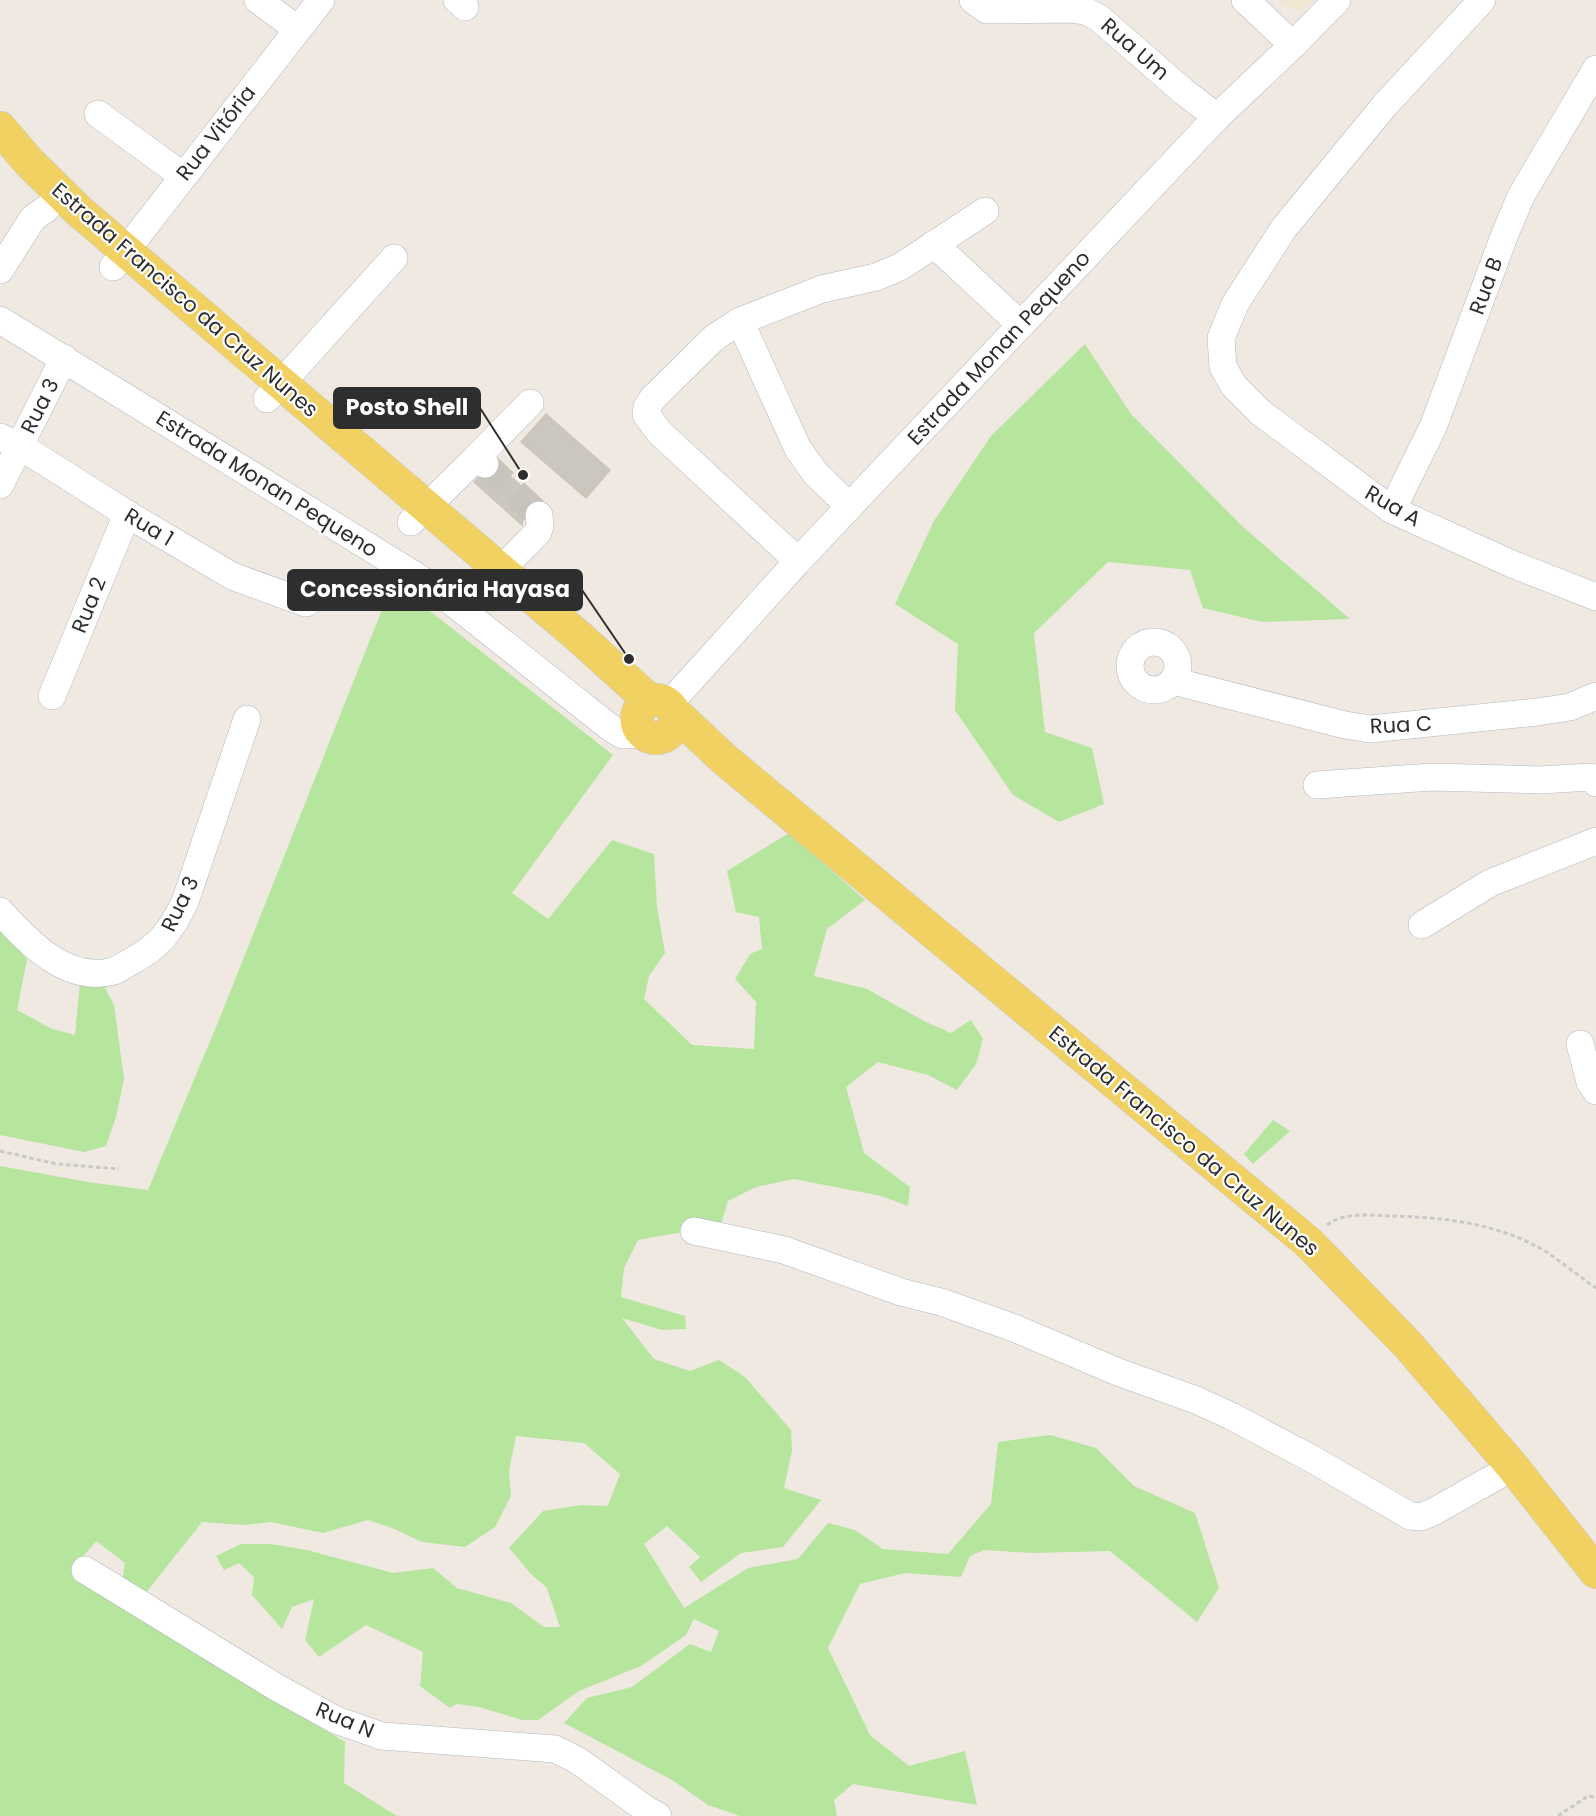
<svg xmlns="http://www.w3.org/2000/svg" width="1596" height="1816" font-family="Poppins,sans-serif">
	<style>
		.education { fill: #f0e6d1 }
		.green { fill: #b6e59e }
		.building { fill: #cbc7bf; stroke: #cbc5ba; stroke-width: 1.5 }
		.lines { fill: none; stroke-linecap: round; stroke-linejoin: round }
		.minor-tunnel { stroke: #c8c4bd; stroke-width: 27; stroke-dasharray: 27 14; stroke-linecap: butt }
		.minor-casing { stroke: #b4b7c1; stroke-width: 28 }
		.major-casing { stroke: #c9c9c9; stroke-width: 34 }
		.path { stroke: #c9c9c9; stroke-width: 3; stroke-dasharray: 4.5 3; stroke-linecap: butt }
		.minor { stroke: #fff; stroke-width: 27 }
		.major { stroke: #f2d163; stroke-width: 33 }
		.labels { text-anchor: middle; stroke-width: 4.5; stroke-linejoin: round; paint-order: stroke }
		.street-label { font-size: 21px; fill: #2e2e2e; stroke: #fff }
		.leader { fill: none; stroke: #2e2e2e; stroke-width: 2 }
		.callout-dot { fill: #2e2e2e; stroke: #fff; stroke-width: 2 }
		.callout { fill: #2e2e2e; stroke: #2e2e2e; stroke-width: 2 }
		.callout-label { font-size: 22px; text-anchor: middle; font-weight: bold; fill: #fff }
	</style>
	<rect width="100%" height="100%" fill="#efe9e1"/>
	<path class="education" d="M1278,0H1314L1307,7L1301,10L1285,7Z"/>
	<g class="green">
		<path d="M1085,344L1131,414L1243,527L1350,619L1262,622L1203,608L1190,570L1108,562L1034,633L1045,732L1092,748L1104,804L1059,822L1013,795L955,710L958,644L895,604L934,521L991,436Z"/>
		<path d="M393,582L613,755L512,893L548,919L612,840L654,854L657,907L665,953L649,976L644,999L692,1045L754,1049L756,1002L735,979L750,954L762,949L759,917L736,912L727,871L789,833L865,900L827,929L814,976L867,989L924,1021L951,1033L971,1020L983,1039L976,1064L957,1090L928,1075L878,1062L846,1087L864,1153L910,1187L908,1206L881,1196L794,1179L756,1187L728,1201L715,1244L688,1231L638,1240L624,1268L621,1297L685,1316L686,1329L662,1330L622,1318L654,1359L690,1371L719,1360L745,1377L791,1430L792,1451L784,1488L821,1500L783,1547L741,1553L701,1582L689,1567L700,1557L667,1526L644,1544L684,1608L748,1568L798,1559L828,1523L855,1530L883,1549L948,1554L991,1504L998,1442L1050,1435L1096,1448L1134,1486L1195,1513L1219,1588L1197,1622L1110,1551L1032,1553L984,1550L970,1556L961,1577L905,1573L860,1584L828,1648L870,1735L909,1766L965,1751L977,1805L853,1784L834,1800L837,1816H740L708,1805L672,1780L564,1723L587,1698L632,1687L690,1644L711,1652L719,1631L694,1619L686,1635L641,1666L579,1691L538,1720H522L479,1707L457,1704L450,1708L420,1686L423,1652L366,1625L319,1657L305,1640L314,1599L292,1607L282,1629L252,1595L254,1577L239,1563L224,1570L216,1556L241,1544H271L307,1550L393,1573L433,1568L457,1588L511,1603L544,1627H560L547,1588L531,1574L509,1548L543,1511L581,1505L608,1506L620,1474L584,1443L516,1436L509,1471L511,1496L495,1527L465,1547L422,1542L392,1528L368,1520L323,1533L271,1522L244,1525L202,1522L145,1594L122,1582L125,1563L96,1541L71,1571L88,1586L345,1742L344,1783L397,1816H0V1166L88,1182L148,1190L221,1015Z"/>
		<path d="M0,930L27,959L17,1010L52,1029L75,1035L80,982L103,984L114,1005L124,1079L116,1117L106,1146L84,1152L0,1135Z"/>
		<path d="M1273,1120L1290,1131L1253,1164L1244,1154Z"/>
	</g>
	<g class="building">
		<path d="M546,414L610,470L586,498L521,442Z"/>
		<path d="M500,467L537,500L529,503L525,508L522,525L474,482L478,478L491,479L497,474Z"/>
	</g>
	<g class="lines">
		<path class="minor-tunnel" d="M485,464L539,515"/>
		<defs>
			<g id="minor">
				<path d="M258,0L297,29"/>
				<path d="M457,0L465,7"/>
				<path d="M973,0L987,10L1070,9L1086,11L1099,18L1184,92L1217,117"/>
				<path d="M1245,0L1293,45"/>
				<path d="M1482,0L1385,105L1284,228L1235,304L1221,338L1223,367L1234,386L1261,413L1392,510L1512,564L1596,597"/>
				<path d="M98,114L183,176"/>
				<path d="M934,244L1021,325"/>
				<path d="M113,267L321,0"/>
				<path d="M0,270L33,218L46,209"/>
				<path d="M0,320L416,576L443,595L612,729L622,735L644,734"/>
				<path d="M740,321L798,449L816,474L849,506"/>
				<path d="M267,399L394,258"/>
				<path d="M0,437L20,446L127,514L232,576L306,603"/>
				<path d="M477,457L530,403"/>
				<path d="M0,485L64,358"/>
				<path d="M1392,510L1433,427L1505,234L1521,196L1596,69"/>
				<path d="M411,522L477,457L485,464"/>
				<path d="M798,561L659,432L646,414L647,407L653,398L715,337L740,321L822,289L876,277L900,267L985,211"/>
				<path d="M486,585L538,532L540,526L539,515"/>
				<circle cx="1154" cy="666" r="24"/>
				<path d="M1173,681L1345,725L1370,729L1537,712L1570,707L1596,696"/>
				<path d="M52,696L127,514"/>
				<path d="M669,704L798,561L1217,117L1293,45L1337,0"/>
				<path d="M1317,785L1432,777L1541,780L1590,777L1596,783"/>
				<path d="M0,911C28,942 67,984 114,971C119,969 125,965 130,962C159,947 171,931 185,902L247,719"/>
				<path d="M1422,925L1490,883L1596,841"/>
				<path d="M1580,1044L1590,1082L1596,1091"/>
				<path d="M694,1231L784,1250L901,1292L941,1302L1014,1328L1118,1372L1196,1400L1231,1416L1314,1460L1410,1516L1421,1517L1433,1512L1513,1467"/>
				<path d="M85,1570L276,1687L336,1720L382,1736L555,1749L577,1760L647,1810L658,1816"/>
			</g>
			<g id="major">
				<path d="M0,128L29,162L79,211L578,636L649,700"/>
				<circle cx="656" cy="719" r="19"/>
				<path d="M675,713L724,759L1309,1243L1408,1345L1513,1467L1596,1572"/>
			</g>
		</defs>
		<use href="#minor" class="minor-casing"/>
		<use href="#major" class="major-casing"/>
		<g class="path">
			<path d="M0,1151L57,1164L119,1169"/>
			<path d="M1327,1225C1344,1212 1369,1215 1389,1216C1443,1217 1500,1223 1548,1253C1564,1264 1580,1277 1596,1288"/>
			<path d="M1558,1816L1588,1796L1596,1797"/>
		</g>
		<use href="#minor" class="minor"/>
		<use href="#major" class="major"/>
	</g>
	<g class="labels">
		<g class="street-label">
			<text transform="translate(1135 49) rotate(41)" y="7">Rua Um</text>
			<text transform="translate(216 133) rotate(-52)" y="7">Rua Vitória</text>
			<text transform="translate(1486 286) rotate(-70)" y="7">Rua B</text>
			<text transform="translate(185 300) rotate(41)" y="7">Estrada Francisco da Cruz Nunes</text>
			<text transform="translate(999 348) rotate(-47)" y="7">Estrada Monan Pequeno</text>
			<text transform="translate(40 406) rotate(-63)" y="7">Rua 3</text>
			<text transform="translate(267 484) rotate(32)" y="7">Estrada Monan Pequeno</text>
			<text transform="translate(1393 506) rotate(30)" y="7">Rua A</text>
			<text transform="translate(149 527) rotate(31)" y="7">Rua 1</text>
			<text transform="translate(89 605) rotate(-68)" y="7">Rua 2</text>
			<text transform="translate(1401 725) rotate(-3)" y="7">Rua C</text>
			<text transform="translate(180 904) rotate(-64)" y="7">Rua 3</text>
			<text transform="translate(1184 1141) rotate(40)" y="7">Estrada Francisco da Cruz Nunes</text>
			<text transform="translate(345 1720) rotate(23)" y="7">Rua N</text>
		</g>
	</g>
	<path class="leader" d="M523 475L480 408M629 659L582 590"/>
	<g class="callout-dot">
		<circle cx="523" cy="475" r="6"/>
		<circle cx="629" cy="659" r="6"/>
	</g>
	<g class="callout">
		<rect x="334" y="388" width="146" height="40" rx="6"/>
		<rect x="288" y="570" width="294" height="40" rx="6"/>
	</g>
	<g class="callout-label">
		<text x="407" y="415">Posto Shell</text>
		<text x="435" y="597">Concessionária Hayasa</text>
	</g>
</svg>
